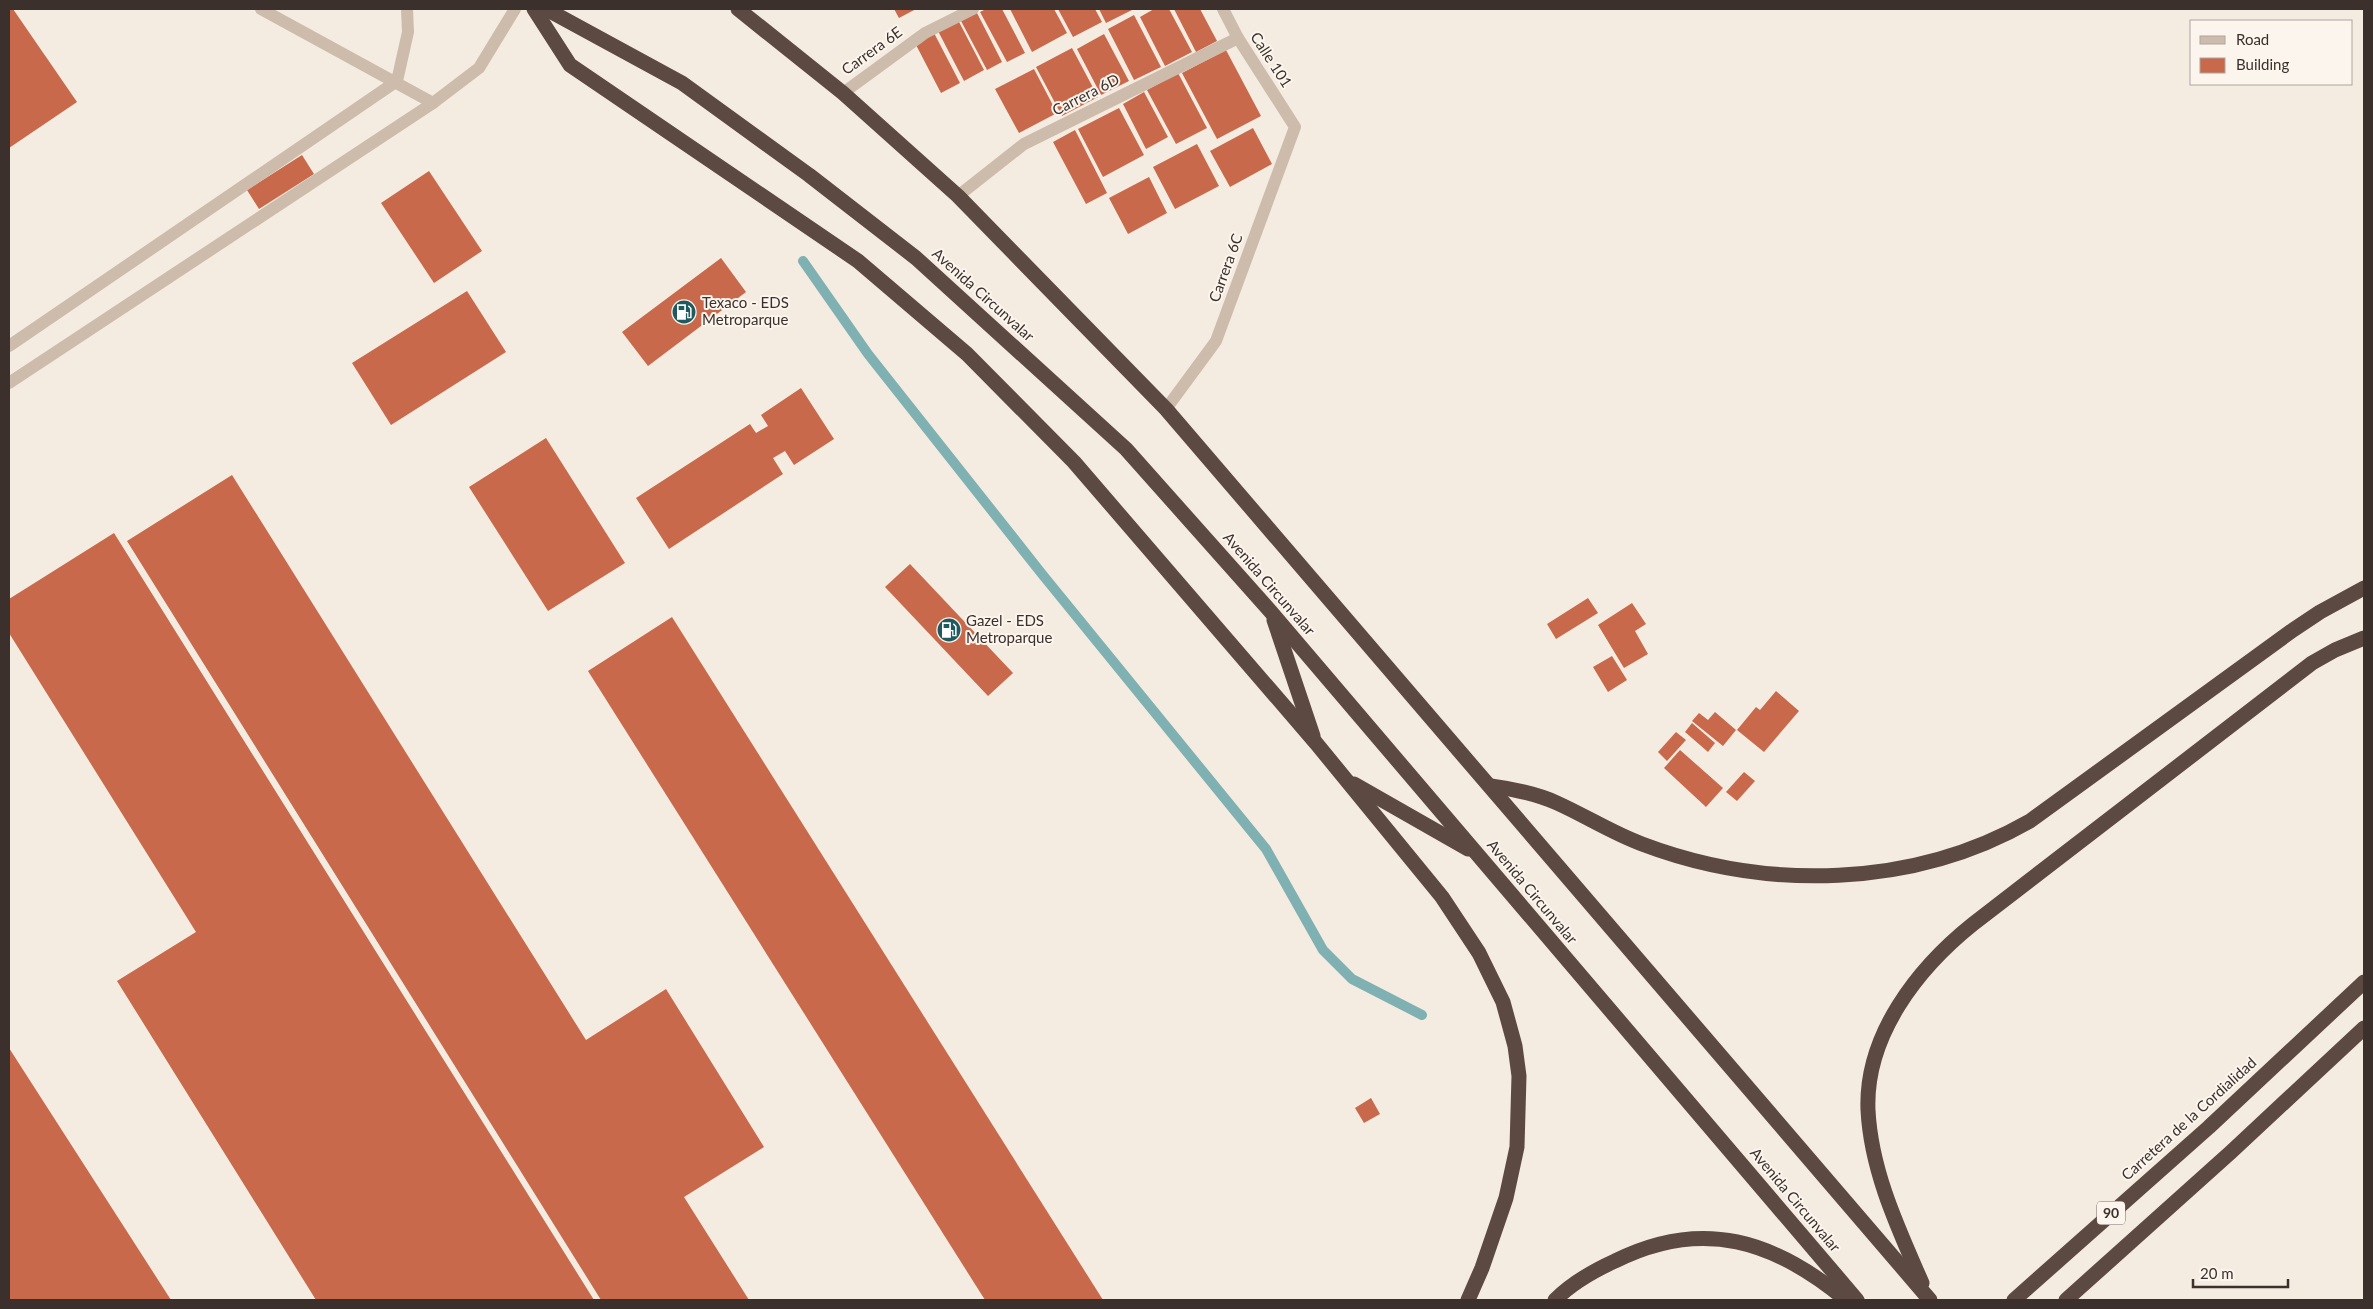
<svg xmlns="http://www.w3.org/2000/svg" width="2373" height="1309" font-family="Lato,sans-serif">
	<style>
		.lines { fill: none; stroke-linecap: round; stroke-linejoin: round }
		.stream { stroke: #7fb0b2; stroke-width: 10 }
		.building { fill: #c8694b }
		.minor { stroke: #cdbbac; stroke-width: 12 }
		.highway { stroke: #5c4a42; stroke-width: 15 }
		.labels { text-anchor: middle; stroke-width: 4; stroke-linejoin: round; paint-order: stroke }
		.shield { fill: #fbf5ee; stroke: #756b66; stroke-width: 1 }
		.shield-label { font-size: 14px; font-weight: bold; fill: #3b302b }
		.street-label { font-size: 15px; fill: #3b302b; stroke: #fbf5ee }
		.poi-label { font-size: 15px; fill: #3b302b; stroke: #fbf5ee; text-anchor: start }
	</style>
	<rect width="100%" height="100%" fill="#f4ebe1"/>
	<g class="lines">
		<path class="stream" d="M803,261L868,354L1042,574L1266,849L1323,950L1352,979L1422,1015"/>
	</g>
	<g class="building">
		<path d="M9,9H13L77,102L9,148Z"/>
		<path d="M894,9H916L899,18Z"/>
		<path d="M986,9H1002L1025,53L1007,62L980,12Z"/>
		<path d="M1010,9H1054L1067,33L1032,52Z"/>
		<path d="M1058,9H1095L1102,22L1073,37Z"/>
		<path d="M1099,9H1134L1106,23Z"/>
		<path d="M1154,9H1169L1192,52L1165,66L1140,17Z"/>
		<path d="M1174,9H1200L1217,41L1196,52Z"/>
		<path d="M976,11L1002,62L987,70L960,19Z"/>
		<path d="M1134,15L1161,67L1134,80L1108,29Z"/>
		<path d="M958,20L984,70L964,81L938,31Z"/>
		<path d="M934,33L960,83L941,93L915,43Z"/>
		<path d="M1104,34L1129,81L1101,95L1077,49Z"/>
		<path d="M1072,48L1098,97L1062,116L1036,67Z"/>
		<path d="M1226,50L1261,116L1217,139L1182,73Z"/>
		<path d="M1034,69L1057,113L1019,133L995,89Z"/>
		<path d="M1178,73L1207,128L1176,144L1147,90Z"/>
		<path d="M1144,92L1168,137L1146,149L1123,104Z"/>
		<path d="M1119,108L1144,155L1103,177L1078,129Z"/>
		<path d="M1253,128L1272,164L1230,187L1210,151Z"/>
		<path d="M1075,130L1107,193L1086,204L1053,142Z"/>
		<path d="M1197,144L1219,186L1175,209L1153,167Z"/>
		<path d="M302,155L314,174L259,209L247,190Z"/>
		<path d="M429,171L482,251L434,283L381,203Z"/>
		<path d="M1149,177L1167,213L1128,234L1109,198Z"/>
		<path d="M721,258L746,292L648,366L622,332Z"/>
		<path d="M467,291L506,352L391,425L352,363Z"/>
		<path d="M801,388L834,439L794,465L785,451L773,458L783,474L669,549L636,498L750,424L756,433L768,426L761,415Z"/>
		<path d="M546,438L625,563L548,611L469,487Z"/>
		<path d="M232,475L586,1040L666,989L764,1147L684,1197L749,1300H601L127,541Z"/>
		<path d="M114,533L594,1300H316L117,981L196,932L9,633V599Z"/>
		<path d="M910,564L1013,673L988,696L885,587Z"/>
		<path d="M1588,598L1598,613L1556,639L1547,624Z"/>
		<path d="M1632,603L1646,624L1635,631L1648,654L1624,668L1598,625Z"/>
		<path d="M672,617L1103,1300H985L588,671Z"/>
		<path d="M1612,656L1627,680L1608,692L1593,667Z"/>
		<path d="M1776,691L1799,711L1764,752L1737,730L1756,707L1760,710Z"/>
		<path d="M1715,712L1736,730L1723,746L1692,721L1699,713L1708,720Z"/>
		<path d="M1692,723L1715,743L1708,752L1685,732Z"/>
		<path d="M1676,732L1686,740L1667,761L1658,752Z"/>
		<path d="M1680,750L1723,788L1706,807L1664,768Z"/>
		<path d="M1744,772L1755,781L1737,801L1726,792Z"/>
		<path d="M9,1048L171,1300H9Z"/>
		<path d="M1371,1098L1380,1114L1364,1123L1355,1108Z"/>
	</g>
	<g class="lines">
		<g class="minor">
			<path d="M261,9L433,103"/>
			<path d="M843,93L925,33L973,9"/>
			<path d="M958,196L1024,144L1238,38"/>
			<path d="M9,346L397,81L408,32L407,9"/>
			<path d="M9,383L433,103L479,68L515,9"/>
			<path d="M1166,409L1216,341L1295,127L1238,38L1223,9"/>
		</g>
		<g class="highway">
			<path d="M534,9L570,65L858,261L967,354L1074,462L1316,743L1442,897L1479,953L1503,1002L1515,1046L1519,1076L1517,1147L1506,1198L1482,1268L1468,1300"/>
			<path d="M546,9L682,83L809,175L916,258L1126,449L1271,612L1857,1300"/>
			<path d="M738,9L843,93L958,196L1166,409L1930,1300"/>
			<path d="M1274,620L1313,736"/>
			<path d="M1354,784L1468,849"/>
			<path d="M1491,786C1513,789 1537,794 1557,803C1586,816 1612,833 1642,844C1766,891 1913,888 2030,821L2293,630L2320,612L2364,588"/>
			<path d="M1922,1283C1898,1228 1871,1171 1868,1110C1865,1035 1918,968 1973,924L2312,663L2335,650L2364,638"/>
			<path d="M1555,1300C1572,1283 1593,1271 1615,1261C1703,1217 1775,1241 1846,1300"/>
			<path d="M2014,1300L2209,1127L2364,982"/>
			<path d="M2066,1300L2231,1152L2364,1028"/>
		</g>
	</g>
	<defs>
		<symbol id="fuel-disc" viewBox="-11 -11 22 22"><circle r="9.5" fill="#1f5a5e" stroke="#fbf5ee"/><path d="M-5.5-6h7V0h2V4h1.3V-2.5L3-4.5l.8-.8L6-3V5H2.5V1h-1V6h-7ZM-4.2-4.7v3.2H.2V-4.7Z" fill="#fff"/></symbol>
	</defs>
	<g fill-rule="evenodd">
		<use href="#fuel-disc" x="670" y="298" width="28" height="28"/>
		<use href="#fuel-disc" x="935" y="616" width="28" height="28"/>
	</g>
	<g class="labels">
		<rect class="shield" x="2097" y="1201.5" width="28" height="23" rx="4"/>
		<g class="shield-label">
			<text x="2111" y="1218">90</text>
		</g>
		<g class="street-label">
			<text transform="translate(872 51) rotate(-36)" y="5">Carrera 6E</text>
			<text transform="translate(1271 60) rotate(57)" y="5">Calle 101</text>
			<text transform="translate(1086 95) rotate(-27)" y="5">Carrera 6D</text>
			<text transform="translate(1226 268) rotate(-70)" y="5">Carrera 6C</text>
			<text transform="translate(983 295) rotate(42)" y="5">Avenida Circunvalar</text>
			<text transform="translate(1269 584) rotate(49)" y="5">Avenida Circunvalar</text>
			<text transform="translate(1532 892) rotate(50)" y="5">Avenida Circunvalar</text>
			<text transform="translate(2189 1119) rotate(-42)" y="5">Carretera de la Cordialidad</text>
			<text transform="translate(1795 1200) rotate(50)" y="5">Avenida Circunvalar</text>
		</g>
		<g class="poi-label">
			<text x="702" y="308">Texaco - EDS<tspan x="702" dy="17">Metroparque</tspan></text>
			<text x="966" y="626">Gazel - EDS<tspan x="966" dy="17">Metroparque</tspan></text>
		</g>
	</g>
	<rect width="2373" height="1309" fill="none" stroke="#3b302b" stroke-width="20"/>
	<rect x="2190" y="20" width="162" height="65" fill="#fbf5ee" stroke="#aea6a0"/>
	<rect x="2200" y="36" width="25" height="8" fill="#cdbbac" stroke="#aea6a0"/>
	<text x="2236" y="45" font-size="15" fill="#3b302b">Road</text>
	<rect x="2200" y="58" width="25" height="15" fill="#c8694b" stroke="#aea6a0"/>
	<text x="2236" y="70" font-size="15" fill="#3b302b">Building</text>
	<path d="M2193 1279v8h95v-8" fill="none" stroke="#3b302b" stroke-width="2.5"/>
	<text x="2200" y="1279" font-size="15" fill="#3b302b" stroke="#fbf5ee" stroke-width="4" paint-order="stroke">20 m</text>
</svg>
